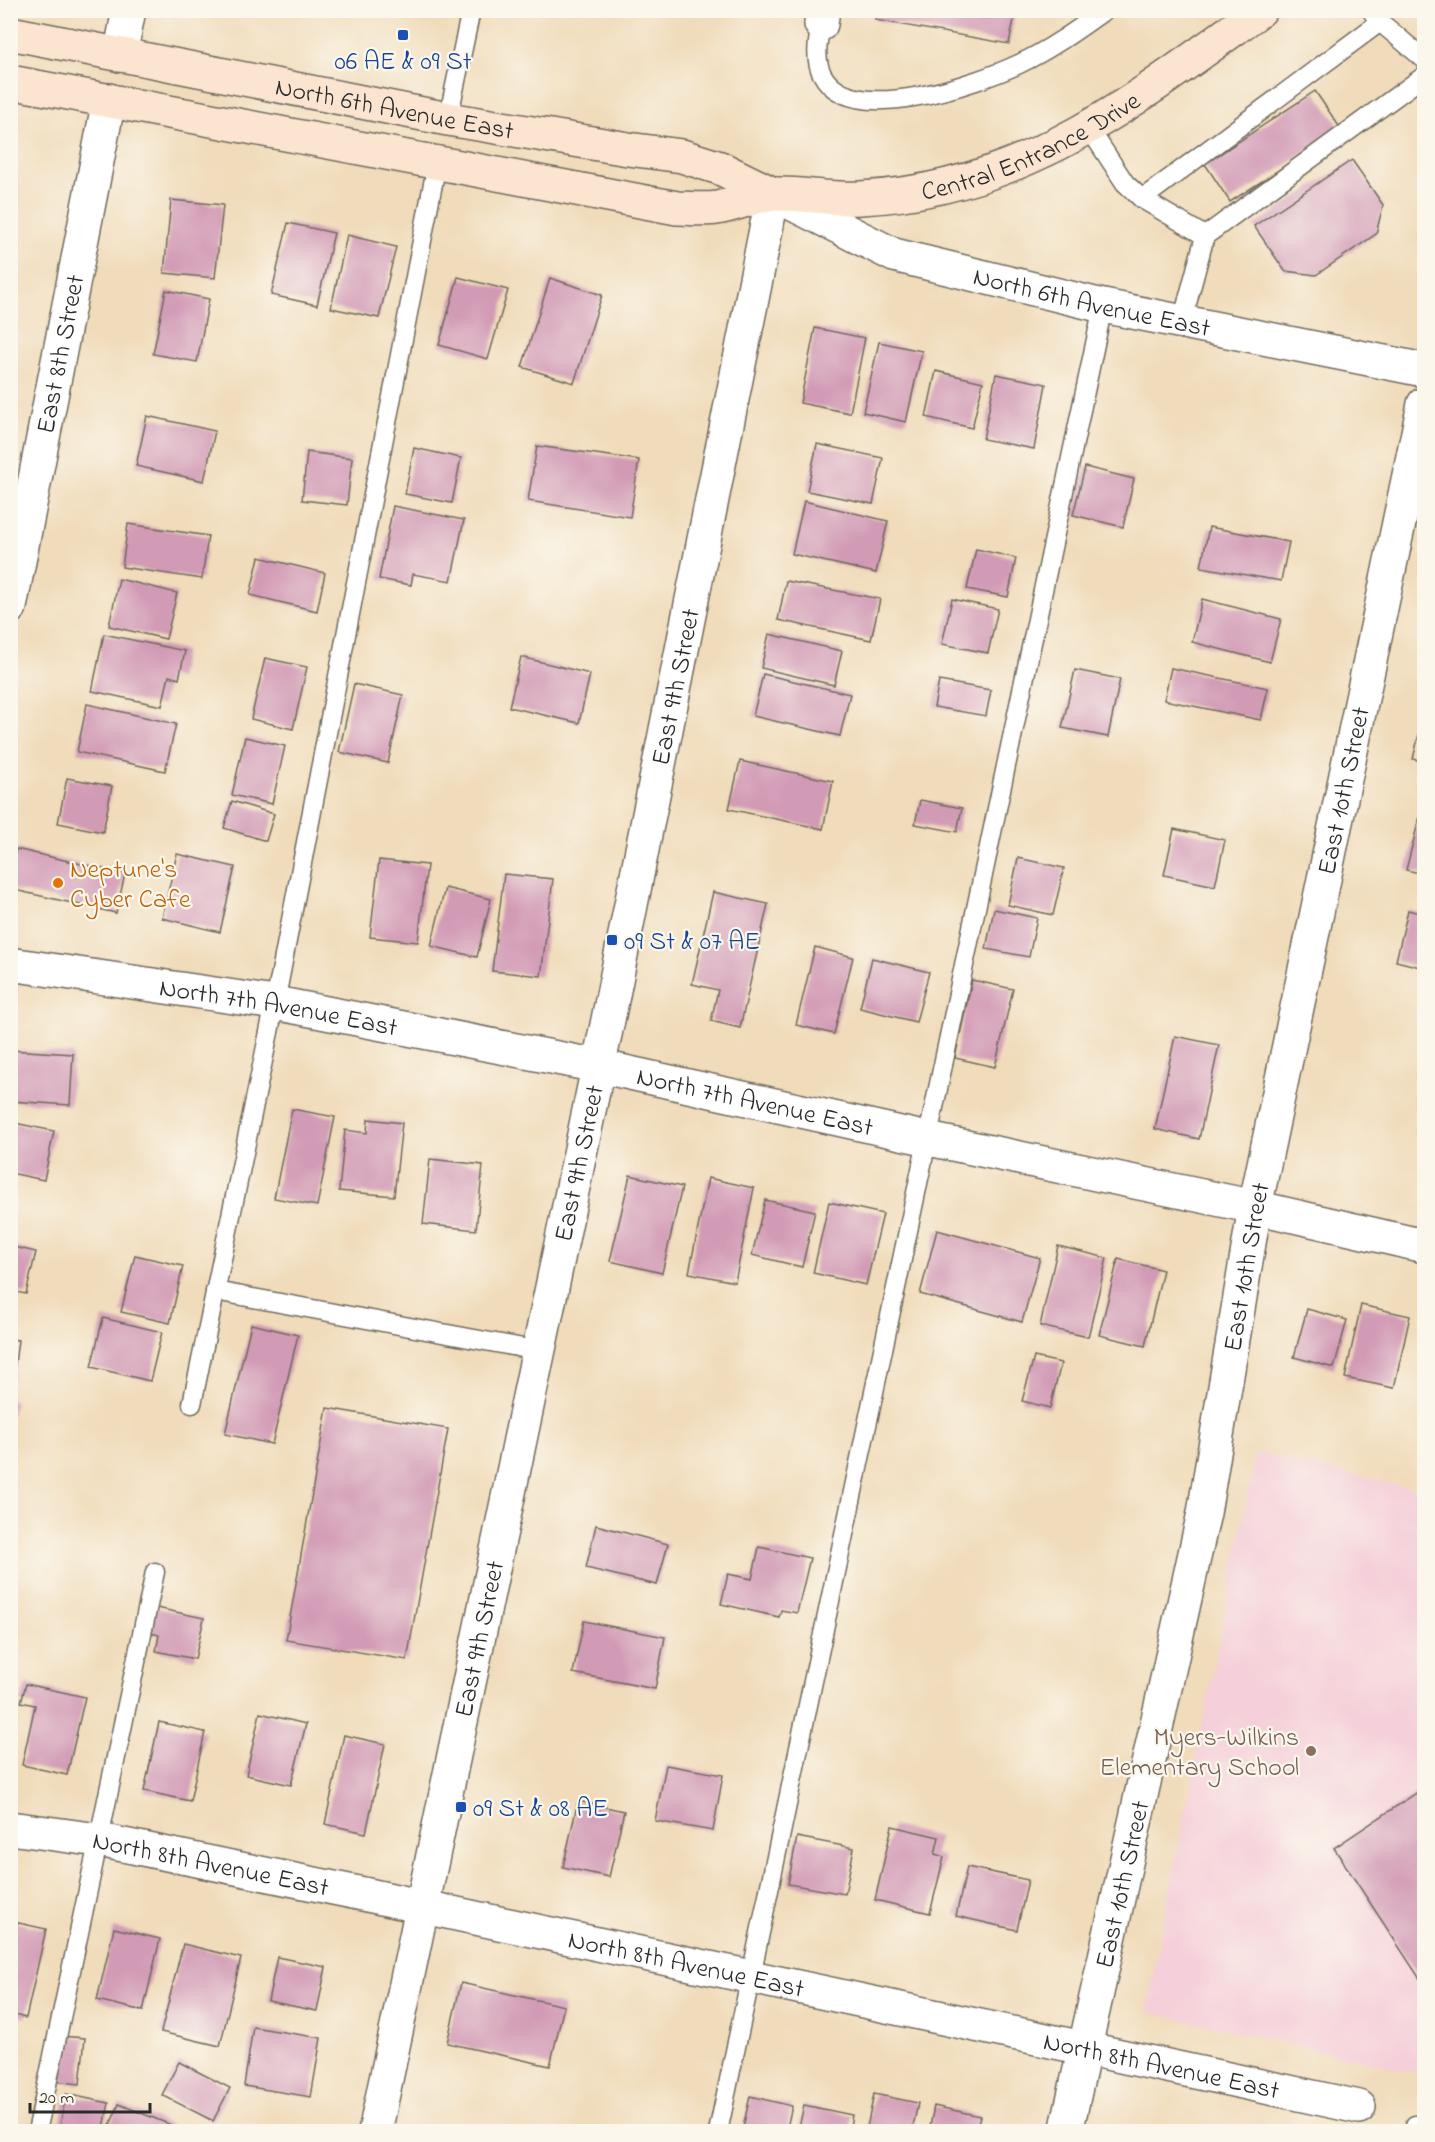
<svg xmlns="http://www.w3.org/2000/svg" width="1435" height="2142" font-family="'Indie Flower',sans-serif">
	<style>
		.built { fill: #f5cfd9 }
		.building { fill: #d19ab5 }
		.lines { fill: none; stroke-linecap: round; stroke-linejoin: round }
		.service-casing { stroke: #70695d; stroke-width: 21 }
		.minor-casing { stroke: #70695d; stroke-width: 36 }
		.tertiary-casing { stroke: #70695d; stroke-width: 36 }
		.secondary-casing { stroke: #70695d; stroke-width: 36 }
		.service { stroke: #fff; stroke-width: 18 }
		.minor { stroke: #fff; stroke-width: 33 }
		.tertiary { stroke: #fff; stroke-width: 33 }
		.secondary { stroke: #fce5d0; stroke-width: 33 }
		.transit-dot { fill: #1a4fb4; stroke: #fbf7ec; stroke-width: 2 }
		.food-dot { fill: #e8710a; stroke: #fbf7ec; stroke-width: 2 }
		.education-dot { fill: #8d6e63; stroke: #fbf7ec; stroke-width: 2 }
		.labels { text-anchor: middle; stroke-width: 4.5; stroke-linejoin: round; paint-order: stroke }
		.transit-label { font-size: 26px; fill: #164399; stroke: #fbf7ec; text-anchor: start }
		.street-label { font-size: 26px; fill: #2b2b2b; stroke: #fbf7ec }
		.food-label { font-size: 26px; fill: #c56008; stroke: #fbf7ec; text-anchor: start }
		.education-label { font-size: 26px; fill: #785e54; stroke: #fbf7ec; text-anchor: end }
	</style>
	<rect width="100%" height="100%" fill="#fbf7ec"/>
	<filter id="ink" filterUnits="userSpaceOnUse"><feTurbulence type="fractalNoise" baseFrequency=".0167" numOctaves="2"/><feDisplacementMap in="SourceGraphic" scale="12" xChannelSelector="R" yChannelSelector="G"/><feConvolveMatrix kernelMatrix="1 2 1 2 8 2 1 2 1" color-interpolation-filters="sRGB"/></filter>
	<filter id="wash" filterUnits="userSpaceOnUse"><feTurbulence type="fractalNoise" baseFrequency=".008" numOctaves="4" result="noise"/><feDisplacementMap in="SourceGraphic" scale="24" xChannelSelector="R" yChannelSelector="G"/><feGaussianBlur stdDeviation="1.35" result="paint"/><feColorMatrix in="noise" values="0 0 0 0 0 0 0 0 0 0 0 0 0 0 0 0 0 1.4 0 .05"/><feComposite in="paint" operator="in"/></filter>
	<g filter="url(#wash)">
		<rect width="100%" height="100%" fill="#f0dbba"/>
		<path class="built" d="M1256,1453L1424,1491V2075L1146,2011Z"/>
		<g id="blocks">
			<g class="building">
				<path d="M876,10H1016L1009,44L875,20Z"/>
				<path d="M1315,91L1341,129L1230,202L1205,164Z"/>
				<path d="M1352,160L1383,205L1376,234L1316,275L1285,271L1254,226Z"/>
				<path d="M10,178L17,180L11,201H10Z"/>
				<path d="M171,200L223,205L215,278L164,273Z"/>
				<path d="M288,223L334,233L317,305L271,295Z"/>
				<path d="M347,235L396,247L379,318L331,308Z"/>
				<path d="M458,277L508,290L488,359L439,345Z"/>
				<path d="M550,278L602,295L574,383L522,367Z"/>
				<path d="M166,290L209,299L197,362L153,354Z"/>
				<path d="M815,328L865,338L850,413L800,403Z"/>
				<path d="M879,342L922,351L906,422L863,412Z"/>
				<path d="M936,371L983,382L972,428L926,417Z"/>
				<path d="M996,374L1046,384L1034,449L983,439Z"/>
				<path d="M147,416L215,431L204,481L136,466Z"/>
				<path d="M817,444L883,458L873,504L807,491Z"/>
				<path d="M537,446L639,460L630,517L528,501Z"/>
				<path d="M414,448L461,458L452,503L405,494Z"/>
				<path d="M307,452L352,458L347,505L302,500Z"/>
				<path d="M1085,467L1134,479L1123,527L1073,515Z"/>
				<path d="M804,501L888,521L876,573L792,554Z"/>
				<path d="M393,506L464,520L451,581L413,574L411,585L379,579Z"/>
				<path d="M128,524L208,536L202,579L122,567Z"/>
				<path d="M1209,527L1289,542L1281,581L1201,567Z"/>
				<path d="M976,549L1016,558L1008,597L967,589Z"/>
				<path d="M259,557L325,573L317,611L250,595Z"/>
				<path d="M119,579L177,593L166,639L109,626Z"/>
				<path d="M786,581L880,599L871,640L778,620Z"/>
				<path d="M952,599L998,609L988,653L942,644Z"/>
				<path d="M1202,599L1281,619L1270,662L1192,642Z"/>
				<path d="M104,634L185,651L179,679L169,676L162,706L92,691Z"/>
				<path d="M769,634L842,651L834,685L761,668Z"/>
				<path d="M521,657L590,674L579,723L509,707Z"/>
				<path d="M265,658L307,667L293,729L251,719Z"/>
				<path d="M1171,668L1268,688L1261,720L1164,700Z"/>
				<path d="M1075,670L1120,679L1108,737L1062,728Z"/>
				<path d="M763,674L850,694L840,736L753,716Z"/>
				<path d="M939,681L991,690L986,716L934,707Z"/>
				<path d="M354,684L403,695L388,763L339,752Z"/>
				<path d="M87,704L176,724L165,771L77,752Z"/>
				<path d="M1422,722L1424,723V761L1413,759Z"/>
				<path d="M245,737L285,746L272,804L232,795Z"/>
				<path d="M740,761L833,781L823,829L729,809Z"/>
				<path d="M67,778L112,786L103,832L58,823Z"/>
				<path d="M920,800L962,808L957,832L915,824Z"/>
				<path d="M232,801L274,814L266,841L224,828Z"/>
				<path d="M1420,815L1424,816V874L1406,870Z"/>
				<path d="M1174,829L1225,840L1215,886L1164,875Z"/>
				<path d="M16,849L125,874L116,913L10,889V871Z"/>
				<path d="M177,854L235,867L220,932L162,918Z"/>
				<path d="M1018,858L1064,868L1053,915L1008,905Z"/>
				<path d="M379,860L427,865L418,942L370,937Z"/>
				<path d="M504,874L553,879L541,976L492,971Z"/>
				<path d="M445,888L491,899L477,957L431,946Z"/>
				<path d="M713,892L768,904L740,1028L711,1021L718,990L692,984Z"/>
				<path d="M994,909L1037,918L1029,957L986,949Z"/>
				<path d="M1408,910L1424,914V968L1396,961Z"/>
				<path d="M815,947L853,957L834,1034L796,1025Z"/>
				<path d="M872,958L929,972L916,1022L860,1008Z"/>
				<path d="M972,980L1013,989L995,1067L955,1058Z"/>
				<path d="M1175,1036L1219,1045L1199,1139L1155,1129Z"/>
				<path d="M10,1050L73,1054L70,1105L10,1101Z"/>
				<path d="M292,1109L335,1117L317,1206L274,1198Z"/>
				<path d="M368,1119L402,1123L394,1196L339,1191L345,1130L367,1133Z"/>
				<path d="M10,1122L54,1131L44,1180L10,1173Z"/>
				<path d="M430,1159L483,1165L476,1230L423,1224Z"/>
				<path d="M630,1175L682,1187L662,1273L610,1261Z"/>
				<path d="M708,1178L754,1188L735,1282L689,1273Z"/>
				<path d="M765,1200L815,1211L802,1267L752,1255Z"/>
				<path d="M829,1202L883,1214L866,1285L813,1273Z"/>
				<path d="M937,1230L1040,1258L1022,1322L920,1294Z"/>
				<path d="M10,1246L36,1252L26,1294L10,1291Z"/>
				<path d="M1058,1246L1107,1258L1088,1337L1040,1326Z"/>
				<path d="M135,1255L183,1266L170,1323L121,1312Z"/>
				<path d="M1118,1259L1163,1270L1145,1346L1099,1335Z"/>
				<path d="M1361,1305L1410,1316L1394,1388L1345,1378Z"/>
				<path d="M1307,1309L1347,1320L1334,1368L1294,1357Z"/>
				<path d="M103,1318L162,1332L150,1381L91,1367Z"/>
				<path d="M251,1324L298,1335L272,1444L225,1434Z"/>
				<path d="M10,1339L18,1340L13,1380H10Z"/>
				<path d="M1034,1357L1061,1363L1050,1408L1022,1401Z"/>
				<path d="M10,1400L15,1401L12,1415H10Z"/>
				<path d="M327,1408L448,1429L407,1660L286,1640Z"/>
				<path d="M596,1525L668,1544L657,1585L586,1568Z"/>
				<path d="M759,1547L810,1558L797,1613L781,1610L779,1617L721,1604L728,1574L752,1579Z"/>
				<path d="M152,1607L204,1618L195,1659L156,1651L159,1635L147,1632Z"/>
				<path d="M584,1621L665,1637L655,1689L573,1673Z"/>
				<path d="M26,1684L85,1697L67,1775L22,1765L35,1705L21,1702Z"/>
				<path d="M260,1713L306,1724L291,1785L246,1775Z"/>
				<path d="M159,1722L205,1732L190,1801L144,1791Z"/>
				<path d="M344,1735L385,1744L366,1833L325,1824Z"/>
				<path d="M666,1765L723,1775L713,1831L655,1821Z"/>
				<path d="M1424,1788V1985L1334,1848Z"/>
				<path d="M578,1801L624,1811L609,1877L563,1867Z"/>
				<path d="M892,1826L939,1837L935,1854L944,1857L930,1913L875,1900Z"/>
				<path d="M797,1837L854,1848L845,1894L788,1884Z"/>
				<path d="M967,1867L1028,1880L1017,1930L956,1916Z"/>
				<path d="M10,1921L46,1929L26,2018L10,2014Z"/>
				<path d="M114,1928L160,1939L143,2011L97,2000Z"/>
				<path d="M183,1944L241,1958L220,2046L161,2032Z"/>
				<path d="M277,1957L326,1967L317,2011L268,2001Z"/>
				<path d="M461,1983L564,2006L550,2066L447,2043Z"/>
				<path d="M253,2027L321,2038L311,2097L244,2086Z"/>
				<path d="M10,2036L16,2037L11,2056H10Z"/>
				<path d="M60,2036L85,2038L80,2084L54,2081Z"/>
				<path d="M179,2062L230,2088L213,2121L162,2095Z"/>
				<path d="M66,2094L109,2103L103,2132L60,2126Z"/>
				<path d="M874,2094L918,2103L912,2132H866Z"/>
				<path d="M750,2096L792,2106L786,2132H742Z"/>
				<path d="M119,2104L171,2125L168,2132H107Z"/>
				<path d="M804,2105L852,2115L849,2132H798Z"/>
				<path d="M934,2106L980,2116L976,2132H929Z"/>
			</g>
		</g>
	</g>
	<g filter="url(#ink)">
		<use href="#blocks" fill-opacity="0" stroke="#70695d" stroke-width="1.5"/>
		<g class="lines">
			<defs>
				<g id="service">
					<path d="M1371,10L1380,22L1424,59"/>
					<path d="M821,24C818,40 814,58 822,74C850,129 978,83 1019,64C1049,50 1077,30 1105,10"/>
					<path d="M448,119L471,10"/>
					<path d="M1089,128L1125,183L1142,199L1380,22"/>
					<path d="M1142,199L1205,236"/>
					<path d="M1182,322L1205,236L1424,76"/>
					<path d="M215,1291L539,1351"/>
					<path d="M192,1404L275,1003L437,163"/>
					<path d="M37,2132L155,1572"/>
					<path d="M718,2132L1103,306"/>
					<path d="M1414,2132L1415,2125"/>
				</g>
				<g id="minor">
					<path d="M821,24L823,10"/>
					<path d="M120,55L129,10"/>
					<path id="s1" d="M773,194L894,255L1103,306L1424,370"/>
					<path id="s2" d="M10,607L109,100"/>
					<path id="s3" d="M10,964L275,1003L598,1066L928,1139L1255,1207L1424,1246"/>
					<path id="s4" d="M10,1828L99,1840L368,1895L1359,2107"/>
					<path id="s5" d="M1066,2132L1204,1513L1255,1207L1424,404"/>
				</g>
				<g id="tertiary">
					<path id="s6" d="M375,2132L608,1020L773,194"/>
				</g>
				<g id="secondary">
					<path id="s7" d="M10,33L448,119L628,149L682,156L720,168L773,194"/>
					<path id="s8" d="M10,82L677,208C690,208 704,210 717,208C736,205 755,195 775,194C803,193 832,200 861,198C1023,190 1134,101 1260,10"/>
				</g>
			</defs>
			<use href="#service" class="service-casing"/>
			<use href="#minor" class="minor-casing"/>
			<use href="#tertiary" class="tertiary-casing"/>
			<use href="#secondary" class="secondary-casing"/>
			<use href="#service" class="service"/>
			<use href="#minor" class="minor"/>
			<use href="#tertiary" class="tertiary"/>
			<use href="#secondary" class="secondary"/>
		</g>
	</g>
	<g class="transit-dot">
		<rect x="397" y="29" width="12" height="12" rx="3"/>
		<rect x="606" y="934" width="12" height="12" rx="3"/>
		<rect x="455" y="1801" width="12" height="12" rx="3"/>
	</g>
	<circle class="food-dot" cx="58" cy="883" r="6"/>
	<circle class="education-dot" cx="1311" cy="1751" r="6"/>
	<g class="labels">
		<g class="transit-label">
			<text x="403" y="69" text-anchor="middle">06 AE &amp; 09 St</text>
			<text x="624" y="949">09 St &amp; 07 AE</text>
			<text x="473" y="1816">09 St &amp; 08 AE</text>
		</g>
		<g class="street-label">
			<text dy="9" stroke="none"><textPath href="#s7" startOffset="392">North 6th Avenue East</textPath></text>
			<text dy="9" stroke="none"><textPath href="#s8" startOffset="1044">Central Entrance Drive</textPath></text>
			<text dy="9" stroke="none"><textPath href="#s1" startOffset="339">North 6th Avenue East</textPath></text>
			<text dy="9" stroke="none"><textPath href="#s2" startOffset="258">East 8th Street</textPath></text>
			<text dy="9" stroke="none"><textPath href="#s6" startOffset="1476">East 9th Street</textPath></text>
			<text dy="9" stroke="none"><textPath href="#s5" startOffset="1370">East 10th Street</textPath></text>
			<text dy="9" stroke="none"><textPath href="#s3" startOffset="272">North 7th Avenue East</textPath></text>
			<text dy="9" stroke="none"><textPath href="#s3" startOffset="758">North 7th Avenue East</textPath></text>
			<text dy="9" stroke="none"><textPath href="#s6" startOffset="990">East 9th Street</textPath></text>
			<text dy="9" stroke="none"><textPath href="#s5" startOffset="884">East 10th Street</textPath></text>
			<text dy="9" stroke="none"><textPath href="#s6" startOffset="504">East 9th Street</textPath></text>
			<text dy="9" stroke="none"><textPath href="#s4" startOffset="204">North 8th Avenue East</textPath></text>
			<text dy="9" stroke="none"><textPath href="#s5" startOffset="254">East 10th Street</textPath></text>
			<text dy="9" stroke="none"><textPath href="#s4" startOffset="690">North 8th Avenue East</textPath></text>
			<text dy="9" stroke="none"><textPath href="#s4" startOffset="1176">North 8th Avenue East</textPath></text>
		</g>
		<g class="food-label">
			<text x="70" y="877">Neptune's<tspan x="70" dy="30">Cyber Cafe</tspan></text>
		</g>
		<g class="education-label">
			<text x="1299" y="1745">Myers-Wilkins<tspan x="1299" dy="30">Elementary School</tspan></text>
		</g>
	</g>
	<rect width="1435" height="2142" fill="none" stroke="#fbf7ec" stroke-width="36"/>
	<path d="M30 2103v9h120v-9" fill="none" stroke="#2b2b2b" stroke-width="3"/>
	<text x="39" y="2103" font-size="18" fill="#2b2b2b" stroke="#fbf7ec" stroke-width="4.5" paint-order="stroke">20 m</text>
</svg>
